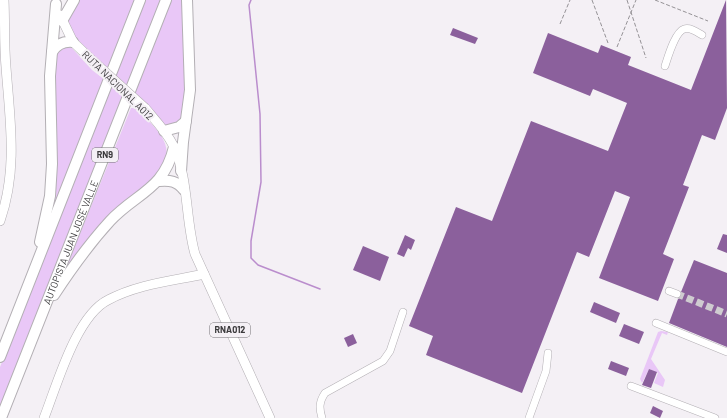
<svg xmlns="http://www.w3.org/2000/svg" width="727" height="418" font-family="Barlow,sans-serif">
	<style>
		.green { fill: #e9c7f7 }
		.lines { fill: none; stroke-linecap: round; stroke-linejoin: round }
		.stream { stroke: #ba8dcd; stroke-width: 1.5 }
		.building { fill: #8b609c }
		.minor-tunnel { stroke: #cfccd0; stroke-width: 7; stroke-dasharray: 7 3.5; stroke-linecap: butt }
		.minor-casing { stroke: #b3afb4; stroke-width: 8 }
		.major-casing { stroke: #b3afb4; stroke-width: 10 }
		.highway-casing { stroke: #b3afb4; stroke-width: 12 }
		.path { stroke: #959296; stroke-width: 1; stroke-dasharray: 4 2; stroke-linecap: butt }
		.minor { stroke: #fff; stroke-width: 7 }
		.major { stroke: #fff; stroke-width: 9 }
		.highway { stroke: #fff; stroke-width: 10 }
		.major-bridge-casing { stroke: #b3afb4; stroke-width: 10; stroke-linecap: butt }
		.major-bridge { stroke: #fff; stroke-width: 9 }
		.labels { text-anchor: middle; stroke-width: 4; stroke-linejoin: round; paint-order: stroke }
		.shield { fill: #f4f0f5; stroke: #737174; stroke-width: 1 }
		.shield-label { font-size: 9px; font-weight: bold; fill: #3c3b3d }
		.street-label { font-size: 10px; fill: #3c3b3d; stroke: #f4f0f5 }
	</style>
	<rect width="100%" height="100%" fill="#f4f0f5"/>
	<g class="green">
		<path d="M77,0H136L108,70L75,37L66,19Z"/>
		<path d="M145,0H162L128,86L115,75Z"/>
		<path d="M171,0H184L186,79L183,116L176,124L166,127L133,95Z"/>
		<path d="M62,46H70L92,70L105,80L46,228L55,56Z"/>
		<path d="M110,86L124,97L0,412V367Z"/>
		<path d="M131,108H136C152,125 175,141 164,167L64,273Z"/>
		<path d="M661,331L668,332L667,335L662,333L651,359L665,380L663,387L654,383L658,373L649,369L642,383L640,379L658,332Z"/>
	</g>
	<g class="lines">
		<path class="stream" d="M251,0L249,5L260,114L261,182L251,241V258L258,265L320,289"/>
	</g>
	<g class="building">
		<path d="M726,0L727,108L715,140L702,135L683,185L689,187L663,254L674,259L658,301L599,278L630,197L615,191L589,257L577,252L522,393L426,355L433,336L409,326L456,207L492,221L531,121L608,151L627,103L593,89L590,96L533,73L548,33L598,53L601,45L631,57L628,65L691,90Z"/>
		<path d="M453,28L478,38L475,44L450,35Z"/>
		<path d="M723,234L727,235V253L717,249Z"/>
		<path d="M405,235L415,240L411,250L408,248L404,257L397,254Z"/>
		<path d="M363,246L389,257L380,281L353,270Z"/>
		<path d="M694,260L727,273V347L669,323L678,299L682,296L681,292Z"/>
		<path d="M594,302L620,313L616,323L590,312Z"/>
		<path d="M624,324L644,332L639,344L619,336Z"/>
		<path d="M353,334L357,343L348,347L344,338Z"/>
		<path d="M611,361L629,368L626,376L608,369Z"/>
		<path d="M649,369L657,372L651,388L642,385Z"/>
		<path d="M653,406L663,411L660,418L650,413Z"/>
	</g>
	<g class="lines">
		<path class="minor-tunnel" d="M677,294L727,314"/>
		<defs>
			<g id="minor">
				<path d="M665,66C668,57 675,32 684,29C690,27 697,32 702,35"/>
				<path d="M669,291L677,294"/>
				<path d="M656,323L727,352"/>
				<path d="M631,386L715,418"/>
				<path d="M322,418C319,408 319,402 325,393L383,361L390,351L403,312"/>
				<path d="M529,418L546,371L548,353"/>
			</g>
			<g id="major">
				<path d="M60,15L73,42L93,61"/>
				<path d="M145,108C155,120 166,131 173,145C189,178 185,219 195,254L270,418"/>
				<path d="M0,221C18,169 10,121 6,67C4,45 5,22 4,0"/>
				<path d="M44,418C57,385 76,316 108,300C138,284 172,281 204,274"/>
			</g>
			<g id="highway">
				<path d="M62,21L74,0"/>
				<path d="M52,52C57,44 64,41 73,42"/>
				<path d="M164,131L179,127L186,121"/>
				<path d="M181,171L183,142L190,90L187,0"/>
				<path d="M159,181C170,180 177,181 184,190"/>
				<path d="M40,242L50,196L52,164L50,76L56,4"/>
				<path d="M54,295C71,269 89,244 110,221C136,193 164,190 174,147"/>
				<path d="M0,357L140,0"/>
				<path id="s1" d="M1,418L166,0"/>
			</g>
		</defs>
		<use href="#minor" class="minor-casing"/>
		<use href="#major" class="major-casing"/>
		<use href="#highway" class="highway-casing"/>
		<g class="path">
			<path d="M592,0L608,43"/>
			<path d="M627,0L646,58"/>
			<path d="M655,0L708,21"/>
			<path d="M560,24L570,0"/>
			<path d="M617,47L636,0"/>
		</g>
		<use href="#minor" class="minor"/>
		<use href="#major" class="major"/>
		<use href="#highway" class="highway"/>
		<defs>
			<path id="major-bridge" d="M93,61L145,108"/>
		</defs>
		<use href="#major-bridge" class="major-bridge-casing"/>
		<use href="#major-bridge" class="major-bridge"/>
	</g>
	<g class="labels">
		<g class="shield">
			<rect x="92" y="148" width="26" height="14" rx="3"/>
			<rect x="210" y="323" width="40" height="14" rx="3"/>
		</g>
		<g class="shield-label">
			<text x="105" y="158">RN9</text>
			<text x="230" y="333">RNA012</text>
		</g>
		<g class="street-label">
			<text transform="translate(118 85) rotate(44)" y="4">RUTA NACIONAL A012</text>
			<text dy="4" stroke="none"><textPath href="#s1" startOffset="189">AUTOPISTA JUAN JOSÉ VALLE</textPath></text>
		</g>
	</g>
</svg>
